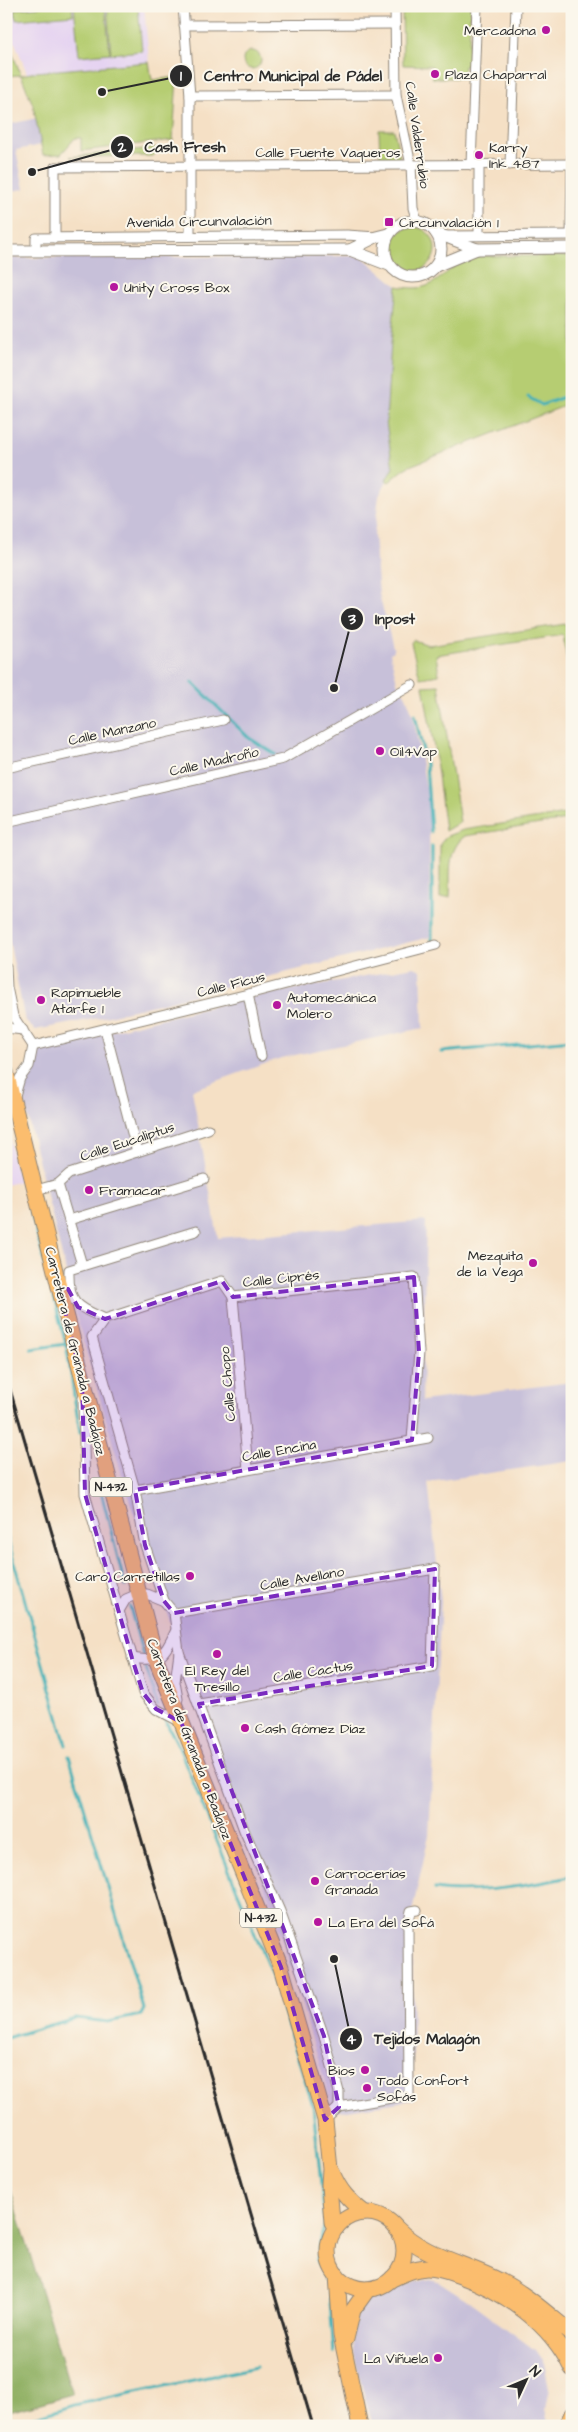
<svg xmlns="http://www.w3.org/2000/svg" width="578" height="2432" font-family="'Architects Daughter',sans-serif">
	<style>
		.built { fill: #e5d3f1 }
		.industrial { fill: #c7c0d9 }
		.green { fill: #b6cd72; stroke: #707c4e }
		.forest { fill: #90b064; stroke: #5e6e48 }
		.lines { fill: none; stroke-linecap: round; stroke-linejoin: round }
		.stream { stroke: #3fb0b6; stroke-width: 3 }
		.minor-casing { stroke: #908678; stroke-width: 11 }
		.tertiary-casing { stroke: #908678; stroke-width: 13 }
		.trunk-casing { stroke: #908678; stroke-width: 17 }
		.motorway-casing { stroke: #908678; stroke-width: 18 }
		.minor { stroke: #fff; stroke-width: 9 }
		.tertiary { stroke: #fff; stroke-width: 11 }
		.trunk { stroke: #fbbd6e; stroke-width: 15 }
		.motorway { stroke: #fbbd6e; stroke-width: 16 }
		.rail { stroke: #2b2b2b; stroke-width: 3 }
		.marked { fill: #7b2cbf; fill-opacity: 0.2; stroke: #7b2cbf; stroke-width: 4; stroke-dasharray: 10 6; stroke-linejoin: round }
		.poi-dot { fill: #b5179e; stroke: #fbf7ec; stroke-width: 2 }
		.labels { text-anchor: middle; stroke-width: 4; stroke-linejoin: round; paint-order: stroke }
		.shield { fill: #fbf7ec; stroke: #696865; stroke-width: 1 }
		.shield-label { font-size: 12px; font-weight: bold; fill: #2b2b2b }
		.poi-label { font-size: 14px; fill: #2b2b2b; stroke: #fbf7ec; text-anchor: start }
		.street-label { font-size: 14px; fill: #2b2b2b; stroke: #fbf7ec }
		.leader { fill: none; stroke: #2b2b2b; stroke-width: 2 }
		.callout-dot { fill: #2b2b2b; stroke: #fbf7ec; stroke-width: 2 }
		.mark-label { font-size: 15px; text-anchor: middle; font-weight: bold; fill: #fff }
		.callout-label { font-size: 15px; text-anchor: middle; font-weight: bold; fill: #2b2b2b; stroke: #fbf7ec; stroke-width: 4; stroke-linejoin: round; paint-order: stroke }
	</style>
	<rect width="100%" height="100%" fill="#fbf7ec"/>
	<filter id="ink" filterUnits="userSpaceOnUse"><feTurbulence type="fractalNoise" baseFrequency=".02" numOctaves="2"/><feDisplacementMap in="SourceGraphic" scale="10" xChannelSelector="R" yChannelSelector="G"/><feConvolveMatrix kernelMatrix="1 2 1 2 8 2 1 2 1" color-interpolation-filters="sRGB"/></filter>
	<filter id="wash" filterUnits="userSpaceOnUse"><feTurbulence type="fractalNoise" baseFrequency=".0096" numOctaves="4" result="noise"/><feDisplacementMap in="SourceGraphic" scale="20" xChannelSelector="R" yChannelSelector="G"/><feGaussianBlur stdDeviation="1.12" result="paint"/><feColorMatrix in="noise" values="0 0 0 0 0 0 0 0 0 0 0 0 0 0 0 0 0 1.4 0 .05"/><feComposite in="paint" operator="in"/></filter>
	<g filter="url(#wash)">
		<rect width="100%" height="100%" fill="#f5e0c5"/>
		<g class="built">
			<path d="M6,6H144L149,62L27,73L16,45L6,27Z"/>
			<path d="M6,1127L20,1181L6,1185Z"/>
		</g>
		<g class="industrial">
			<path d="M37,118L42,145L16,150L24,189L6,192V125Z"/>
			<path d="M361,256L397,286L391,343L386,422L393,469L379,496L374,535L379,594L394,651L390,653L397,682L406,696L413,715L429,804L430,937L109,1016L35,1030L25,1021L6,924V258Z"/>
			<path d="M414,967L421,970L423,1028L281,1058L192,1090L218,1238L426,1221L422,1401L572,1382V1461L428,1482L441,1601L429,1835L412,1912L413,2100L334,2112L275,1916L169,1618L128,1496L80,1329L20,1086L36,1049L251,997Z"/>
			<path d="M430,2279L438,2281L469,2301L535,2350L544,2363L549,2388L545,2409L548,2422L556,2426H373L358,2372L352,2343V2330L359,2309L371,2297L411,2283Z"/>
		</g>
		<g class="green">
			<path d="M48,6H72L73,15L16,20L15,9Z"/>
			<path d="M74,6H105L110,53L79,56Z"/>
			<path d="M107,6H138L142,51L111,54Z"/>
			<path d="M402,6H471L468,66H464L463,78H432V66L403,65Z"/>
			<path d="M6,37L21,75L36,72L149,62L152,80L177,77L173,140L81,151V138H75L61,154L43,155L33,105L21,75L6,76Z"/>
			<circle cx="252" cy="60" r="9"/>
			<path d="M379,130H394L400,158H380Z"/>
			<path d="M162,147L153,156L70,157Z"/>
			<circle cx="413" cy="249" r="22"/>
			<path d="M477,256H572V403L407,467L389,482L386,480L393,468L386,422L391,343L397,286C428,292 432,284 455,266C461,262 470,259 477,256Z"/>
			<path d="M572,623V692L563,635L436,655L439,675L420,678L411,643L413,640L429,645Z"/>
			<path d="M439,685L460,822L445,831L436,759L423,686Z"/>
			<path d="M572,813V819L465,836C446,850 451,876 450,897L440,898V844L447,836L463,830Z"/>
		</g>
		<path class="forest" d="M6,2174L72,2394L6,2413Z"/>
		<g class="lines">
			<g class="stream">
				<path d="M528,397L542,405L572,394"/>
				<path d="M192,682L249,738L275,754"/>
				<path d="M415,715L426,764L431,832"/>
				<path d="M432,846V940"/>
				<path d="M441,1052L572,1040"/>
				<path d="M27,1197L66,1344L80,1433"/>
				<path d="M31,1349L66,1344"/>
				<path d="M98,1480L125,1586"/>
				<path d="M6,1534L66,1745"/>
				<path d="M130,1607L143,1655"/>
				<path d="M146,1668L158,1706"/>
				<path d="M165,1720L178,1745L272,1976L313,2105L325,2223L316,2258L329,2289L334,2353"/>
				<path d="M435,1889C469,1895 538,1885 572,1876"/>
				<path d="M6,2038L75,2018L108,2022L141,2015L144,2009L69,1756"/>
				<path d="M7,2426L74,2405L256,2367"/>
			</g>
		</g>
	</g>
	<g filter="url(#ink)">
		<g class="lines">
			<defs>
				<g id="minor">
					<path d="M183,6L190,96V236"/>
					<path d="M395,6L396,95L411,165L413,208L417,221"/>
					<path d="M184,25L395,24"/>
					<path d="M190,96L396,95"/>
					<path d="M471,165L477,6"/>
					<path d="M479,165V235"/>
					<path d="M510,165L516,6"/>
					<path d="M571,235L572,156"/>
					<path d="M447,236L572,235"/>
					<path d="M55,238V167L572,164"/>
					<path d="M36,251V238L347,235L376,237"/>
					<path d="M6,768L223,720"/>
					<path d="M6,822L283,759L412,685"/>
					<path d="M6,967L7,987L13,1016L33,1046"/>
					<path d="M248,994L261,1056"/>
					<path d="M6,1028L23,1030"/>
					<path d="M105,1029L137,1152"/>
					<path d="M33,1046L248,994L436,945"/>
					<path d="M14,1099L20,1078L29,1066L33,1046"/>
					<path d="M58,1184L82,1265"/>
					<path d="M36,1190L58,1184L69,1174L208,1129"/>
					<path d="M69,1220L204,1179"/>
					<path d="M233,1297L248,1469"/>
					<path d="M105,1319L222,1281L233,1297L414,1277L419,1352L412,1440"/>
					<path d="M105,1319L92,1337L135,1490L145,1545L164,1601"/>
					<path d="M105,1319C77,1306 68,1304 69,1270L196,1231"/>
					<path d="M83,1398L85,1494L119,1611"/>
					<path d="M135,1490L428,1438"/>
					<path d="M174,1613L435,1569L432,1666L199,1704"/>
					<path d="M132,1658C159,1663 164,1656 175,1632"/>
					<path d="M178,1699L175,1682L179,1652"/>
					<path d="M181,1722L156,1709L143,1693L119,1611L126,1599L138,1594H147L164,1601L174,1613L179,1652L244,1830L280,1911L324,2036L339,2092V2107"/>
					<path d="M325,2120L339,2107L409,2095L408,1926L411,1911L417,1910"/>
				</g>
				<g id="tertiary">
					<circle cx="413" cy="249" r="28"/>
					<path d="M436,233L477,249"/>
					<path d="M350,250L376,237L388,234"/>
					<path d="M6,251L350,250L389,265"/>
					<path d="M436,266L477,249L572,248"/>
				</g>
				<g id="trunk">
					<path d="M6,1072L60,1291L156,1659L281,1967L325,2120L330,2169L329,2185L332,2222L336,2228"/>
					<path d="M332,2172C339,2190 349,2201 365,2213"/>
					<circle cx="366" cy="2251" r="38"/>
					<path d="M337,2275L341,2335L360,2426"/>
					<path d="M346,2339L353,2310L368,2289"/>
				</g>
				<g id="motorway">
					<path d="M397,2229C426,2258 466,2263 501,2282C527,2295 549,2316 572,2334"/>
					<path d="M393,2278C402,2274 412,2269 422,2268C434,2266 448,2271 459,2275C505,2291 551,2323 572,2368"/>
					<path d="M567,2426L572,2415"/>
				</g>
			</defs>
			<use href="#minor" class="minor-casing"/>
			<use href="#tertiary" class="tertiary-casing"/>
			<use href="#trunk" class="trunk-casing"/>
			<use href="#motorway" class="motorway-casing"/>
			<use href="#minor" class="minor"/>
			<use href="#tertiary" class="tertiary"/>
			<use href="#trunk" class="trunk"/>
			<use href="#motorway" class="motorway"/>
			<path class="rail" d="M6,1376L313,2426"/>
		</g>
	</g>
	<path class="marked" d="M414,1277L419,1352L412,1440L135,1490L145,1545L164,1601L174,1613L435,1569L432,1666L199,1704L324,2036L339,2107L325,2120L281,1967L181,1722L156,1709L143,1693L132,1658L85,1494L82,1380L60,1291L68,1289L78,1307L105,1319L222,1281L233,1297Z"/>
	<g class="poi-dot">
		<circle cx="546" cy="30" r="5"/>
		<circle cx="435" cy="74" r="5"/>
		<circle cx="479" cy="155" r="5"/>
		<rect x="384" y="217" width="10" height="10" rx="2.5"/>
		<circle cx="114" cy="287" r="5"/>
		<circle cx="380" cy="751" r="5"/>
		<circle cx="41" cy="1000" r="5"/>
		<circle cx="277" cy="1005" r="5"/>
		<circle cx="89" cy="1190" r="5"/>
		<circle cx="533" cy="1263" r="5"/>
		<circle cx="190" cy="1576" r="5"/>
		<circle cx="217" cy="1654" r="5"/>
		<circle cx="245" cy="1728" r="5"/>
		<circle cx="315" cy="1881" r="5"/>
		<circle cx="318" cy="1922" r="5"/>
		<circle cx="365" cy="2070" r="5"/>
		<circle cx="367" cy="2088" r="5"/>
		<circle cx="438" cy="2358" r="5"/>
	</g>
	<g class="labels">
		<g class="shield">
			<rect x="90" y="1477.5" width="42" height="19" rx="4"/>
			<rect x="240" y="1908.5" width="42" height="19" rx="4"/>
		</g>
		<g class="shield-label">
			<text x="111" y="1491">N-432</text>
			<text x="261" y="1922">N-432</text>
		</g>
		<g class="poi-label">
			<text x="536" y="35" text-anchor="end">Mercadona</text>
			<text x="445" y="79">Plaza Chaparral</text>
			<text x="489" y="152">Karry<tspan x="489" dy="16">Ink 487</tspan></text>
			<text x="399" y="227">Circunvalación 1</text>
			<text x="124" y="292">Unity Cross Box</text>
			<text x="390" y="756">Oil4Vap</text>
			<text x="51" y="997">Rapimueble<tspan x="51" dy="16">Atarfe 1</tspan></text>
			<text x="287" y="1002">Automecánica<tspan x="287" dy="16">Molero</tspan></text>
			<text x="99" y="1195">Framacar</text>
			<text x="523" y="1260" text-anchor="end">Mezquita<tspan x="523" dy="16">de la Vega</tspan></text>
			<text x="180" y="1581" text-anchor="end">Caro Carretillas</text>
			<text x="217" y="1675" text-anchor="middle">El Rey del<tspan x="217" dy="16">Tresillo</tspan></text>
			<text x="255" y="1733">Cash Gómez Díaz</text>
			<text x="325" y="1878">Carrocerías<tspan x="325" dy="16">Granada</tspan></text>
			<text x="328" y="1927">La Era del Sofá</text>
			<text x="355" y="2075" text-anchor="end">Bios</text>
			<text x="377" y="2085">Todo Confort<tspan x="377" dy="16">Sofás</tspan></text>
			<text x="428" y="2363" text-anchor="end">La Viñuela</text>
		</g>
		<g class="street-label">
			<text transform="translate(418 135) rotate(82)" y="5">Calle Valderrubio</text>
			<text x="328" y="157">Calle Fuente Vaqueros</text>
			<text transform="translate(199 221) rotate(-1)" y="5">Avenida Circunvalación</text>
			<text transform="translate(112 731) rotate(-12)" y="5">Calle Manzano</text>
			<text transform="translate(214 761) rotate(-13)" y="5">Calle Madroño</text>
			<text transform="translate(231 984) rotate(-14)" y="5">Calle Ficus</text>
			<text transform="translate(127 1141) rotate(-18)" y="5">Calle Eucaliptus</text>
			<text transform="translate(281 1278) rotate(-6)" y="5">Calle Ciprés</text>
			<text transform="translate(76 1351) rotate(76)" y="5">Carretera de Granada a Badajoz</text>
			<text transform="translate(227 1384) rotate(-95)" y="5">Calle Chopo</text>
			<text transform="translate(279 1450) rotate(-10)" y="5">Calle Encina</text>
			<text transform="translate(302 1578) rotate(-10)" y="5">Calle Avellano</text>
			<text transform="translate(313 1671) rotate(-9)" y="5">Calle Cactus</text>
			<text transform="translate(190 1739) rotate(69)" y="5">Carretera de Granada a Badajoz</text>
		</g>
	</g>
	<path class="leader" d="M102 92L181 76M32 172L122 147M334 688L352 619M334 1959L351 2039"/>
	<g class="callout-dot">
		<circle cx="102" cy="92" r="5"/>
		<circle cx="32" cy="172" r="5"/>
		<circle cx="334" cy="688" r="5"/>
		<circle cx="334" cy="1959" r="5"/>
		<circle cx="181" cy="76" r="12"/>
		<circle cx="122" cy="147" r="12"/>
		<circle cx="352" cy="619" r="12"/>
		<circle cx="351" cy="2039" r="12"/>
	</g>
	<g class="mark-label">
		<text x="181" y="81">1</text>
		<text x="122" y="152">2</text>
		<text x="352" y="624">3</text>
		<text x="351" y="2044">4</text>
	</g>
	<g class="callout-label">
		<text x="293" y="81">Centro Municipal de Pádel</text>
		<text x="185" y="152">Cash Fresh</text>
		<text x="395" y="624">Inpost</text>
		<text x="427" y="2044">Tejidos Malagón</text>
	</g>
	<rect width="578" height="2432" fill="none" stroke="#fbf7ec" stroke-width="25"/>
	<g transform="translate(526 2380) rotate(46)" stroke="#fbf7ec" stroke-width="4" paint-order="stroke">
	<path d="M0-4L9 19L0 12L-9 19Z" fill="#2b2b2b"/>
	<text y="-8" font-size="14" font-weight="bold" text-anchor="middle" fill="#2b2b2b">N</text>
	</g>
</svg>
